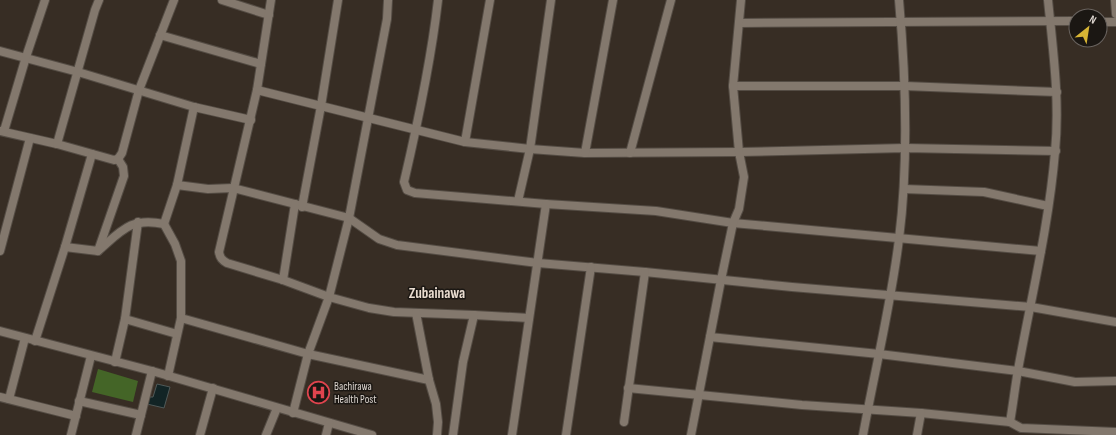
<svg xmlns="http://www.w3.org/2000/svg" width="1116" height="435" font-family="'Sofia Sans Condensed',sans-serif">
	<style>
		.green { fill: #446527 }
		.water { fill: #122425; stroke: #4f5958 }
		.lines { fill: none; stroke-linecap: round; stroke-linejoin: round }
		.minor-casing { stroke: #544c44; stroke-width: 10 }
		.minor { stroke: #83786d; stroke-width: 8 }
		.labels { text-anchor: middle; stroke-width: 3; stroke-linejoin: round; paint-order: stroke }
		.poi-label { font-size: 11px; fill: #ddd6d0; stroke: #1b1713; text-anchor: start }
		.district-label { font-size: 15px; font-weight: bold; fill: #e9dcd0; stroke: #1b1713 }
	</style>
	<rect width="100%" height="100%" fill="#372d24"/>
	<path class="green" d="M98,369L138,381L133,402L92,392Z"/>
	<path class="water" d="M157,384L170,387L164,408L147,404L149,397H153Z"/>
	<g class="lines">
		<defs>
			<g id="minor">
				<path d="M222,0L269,15"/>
				<path d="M271,0L257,90L219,252C220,258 222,260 227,263L283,280L329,297L369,308L394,312L474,315L529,318"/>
				<path d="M388,0L387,19L349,218L329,297L308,354L429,380"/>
				<path d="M438,0C431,62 418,122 404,182L407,190L415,193L546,204L656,211L733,223L1041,251"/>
				<path d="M1115,0L1116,14"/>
				<path d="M1100,22H1116"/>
				<path d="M739,23L1076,21"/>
				<path d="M160,35L261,64"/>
				<path d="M0,51L78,72L194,107L251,120"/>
				<path d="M733,86H905L1057,92"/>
				<path d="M257,90L465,142L530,149L585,153L739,152L905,148L1056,151"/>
				<path d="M0,131L57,144L114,160L118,159"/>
				<path d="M4,131L26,57L45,0"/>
				<path d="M465,142L490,0"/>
				<path d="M57,144L95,10L99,0"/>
				<path d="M585,153L613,0"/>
				<path d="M630,153L671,0"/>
				<path d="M118,159L122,153L139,90L174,0"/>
				<path d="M177,185L208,189L233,188L349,218L379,239L397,245L538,263L645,272L792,287L1031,307L1116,322"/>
				<path d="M904,189L984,192L1048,206"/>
				<path d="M518,201L530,149L551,0"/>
				<path d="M302,207L321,106L338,0"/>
				<path d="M164,224L177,185L194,107"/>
				<path d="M65,247L98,251L124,176L123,167L118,159"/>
				<path d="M0,251L30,138"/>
				<path d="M98,251C122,230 131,217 164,224L175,244L181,261V318L168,376"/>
				<path d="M283,280L295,204"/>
				<path d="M416,313L429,380L436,404L438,422L437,435"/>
				<path d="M181,318L308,354L293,413"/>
				<path d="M125,319L177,334"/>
				<path d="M0,331L152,371L372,435"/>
				<path d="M710,337L879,354L1018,371L1075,382L1116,381"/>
				<path d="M35,341L65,247L92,154"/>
				<path d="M115,362L125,319L138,222"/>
				<path d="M628,388L802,405L921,413L1010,422L1021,428L1116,432"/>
				<path d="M0,397L76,416"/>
				<path d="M9,399L25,338"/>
				<path d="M79,401L141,415"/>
				<path d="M624,422L645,272"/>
				<path d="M1010,422C1013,405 1015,387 1018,370C1031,298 1049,225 1055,152C1060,101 1053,50 1048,0"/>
				<path d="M71,435L91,356"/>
				<path d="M136,435L152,371"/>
				<path d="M200,435L213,388"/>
				<path d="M266,435L277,408"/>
				<path d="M326,435L329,423"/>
				<path d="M453,435L463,362L474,315"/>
				<path d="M512,435L546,204"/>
				<path d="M566,435L591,267"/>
				<path d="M691,435L721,280L733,223L739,209L744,177L739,152L733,86L741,0"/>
				<path d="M863,435C875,369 891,305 899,239C909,160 906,79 899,0"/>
				<path d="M917,435L921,413"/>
			</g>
		</defs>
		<use href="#minor" class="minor-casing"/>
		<use href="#minor" class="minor"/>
	</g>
	<defs>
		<symbol id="hospital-ring" viewBox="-11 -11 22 22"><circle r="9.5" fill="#1b1713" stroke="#e0444e" stroke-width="1.5"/><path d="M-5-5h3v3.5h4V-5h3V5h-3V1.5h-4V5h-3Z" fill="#e0444e"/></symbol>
	</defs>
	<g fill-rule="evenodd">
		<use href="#hospital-ring" x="306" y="380" width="25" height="25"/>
	</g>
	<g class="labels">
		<g class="poi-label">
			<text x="334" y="390">Bachirawa<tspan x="334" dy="13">Health Post</tspan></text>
		</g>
		<g class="district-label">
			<text x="437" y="298">Zubainawa</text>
		</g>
	</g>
	<g transform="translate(1088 28) rotate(30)"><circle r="19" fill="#1b1713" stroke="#69635f"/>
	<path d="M0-3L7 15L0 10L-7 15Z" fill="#d7b434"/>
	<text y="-6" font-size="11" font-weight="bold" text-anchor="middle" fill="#ddd6d0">N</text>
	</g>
</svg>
